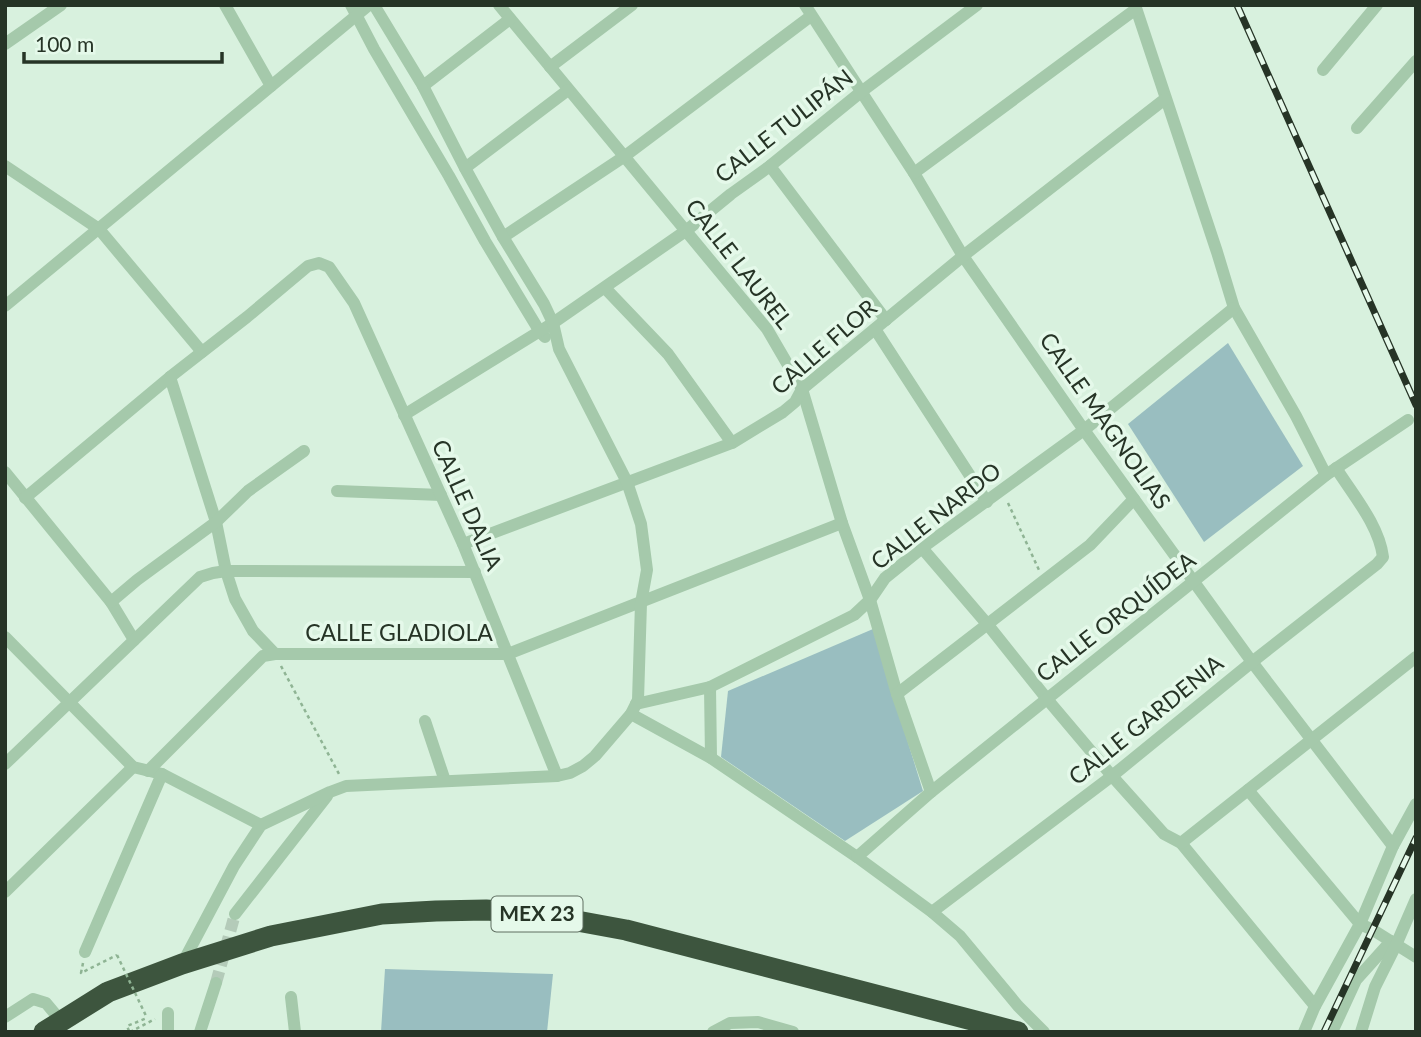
<svg xmlns="http://www.w3.org/2000/svg" width="1421" height="1037" font-family="Lato,sans-serif">
	<style>
		.green { fill: #99bec0 }
		.lines { fill: none; stroke-linecap: round; stroke-linejoin: round }
		.street-tunnel { stroke: #b4cbb9; stroke-width: 12; stroke-dasharray: 12 6; stroke-linecap: butt }
		.path { stroke: #8fb494; stroke-width: 2.5; stroke-dasharray: 3.5 3.5; stroke-linecap: butt }
		.street { stroke: #a5c9ab; stroke-width: 12 }
		.highway { stroke: #3d553e; stroke-width: 21 }
		.rail-casing { stroke: #263426; stroke-width: 7 }
		.rail { stroke: #e5f9ea; stroke-width: 4.5; stroke-dasharray: 13; stroke-linecap: butt }
		.path-bridge { stroke: #8fb494; stroke-width: 2.5; stroke-dasharray: 3.5 3.5; stroke-linecap: butt }
		.labels { text-anchor: middle; stroke-width: 7; stroke-linejoin: round; paint-order: stroke }
		.shield { fill: #e5f9ea; stroke: #5f6f61; stroke-width: 2 }
		.shield-label { font-size: 21px; font-weight: bold; fill: #263426 }
		.street-label { font-size: 23px; fill: #263426; stroke: #e5f9ea }
	</style>
	<rect width="100%" height="100%" fill="#d8f1de"/>
	<g class="green">
		<path d="M1228,343L1303,466L1204,542L1128,424Z"/>
		<path d="M873,629L923,791L845,841L721,757L728,691Z"/>
		<path d="M385,969L553,974L547,1032H381Z"/>
	</g>
	<g class="lines">
		<path class="street-tunnel" d="M216,983L235,914"/>
		<g class="path">
			<path d="M1008,503L1039,570"/>
			<path d="M281,666L339,774"/>
			<path d="M83,963L81,973L117,955"/>
			<path d="M129,1031L127,1026L147,1018"/>
			<path d="M130,1032L155,1019"/>
		</g>
		<g class="street">
			<path d="M225,5L271,86"/>
			<path d="M351,5L374,49L449,176L485,241L540,332L545,337"/>
			<path d="M499,5L767,329L802,389L842,523L870,600L897,694L931,792"/>
			<path d="M805,5L914,173L963,256L1084,430L1252,662L1393,846"/>
			<path d="M1135,5L1217,252L1234,308L1296,416L1326,475"/>
			<path d="M5,44L61,5"/>
			<path d="M550,67L632,5"/>
			<path d="M1323,70L1377,5"/>
			<path d="M423,86L510,19"/>
			<path d="M1357,128L1416,61"/>
			<path d="M5,166L99,229L202,352"/>
			<path d="M770,166L886,320"/>
			<path d="M465,168L568,90"/>
			<path d="M914,173L1136,9"/>
			<path d="M503,237L625,156L811,16"/>
			<path d="M605,288L668,354L732,443"/>
			<path d="M5,306L369,5"/>
			<path d="M875,329L987,502"/>
			<path d="M170,377L216,522L226,571L235,599L253,631L275,654"/>
			<path d="M404,415L553,323L687,230L731,194L770,166L861,92L977,5"/>
			<path d="M5,472L111,602L134,640"/>
			<path d="M337,491L441,495"/>
			<path d="M25,498L170,377L247,317L308,266L319,263L329,267L354,303L463,544L557,776"/>
			<path d="M463,544L732,443L783,412L795,402L802,389L963,256L1165,99"/>
			<path d="M922,548L988,625L1047,699L1112,776L1164,834L1181,843L1315,1006"/>
			<path d="M111,602L137,580L216,522L248,491L304,451"/>
			<path d="M5,637L133,767L162,774L261,825"/>
			<path d="M710,687L711,758"/>
			<path d="M897,694L1090,545L1134,499"/>
			<path d="M636,704L710,687L854,615L870,600L885,578L922,548L1084,430L1234,308"/>
			<path d="M631,714L711,758L857,857L932,912L960,936L1018,1006L1044,1032"/>
			<path d="M425,721L445,781"/>
			<path d="M5,764L200,577L213,573L226,571L475,572"/>
			<path d="M148,771L263,656L275,654H508L842,523"/>
			<path d="M1248,790L1360,924L1373,930L1416,957"/>
			<path d="M1181,843L1416,657"/>
			<path d="M857,857L931,792L1326,475L1408,420"/>
			<path d="M5,892L133,767"/>
			<path d="M932,912L1112,776L1252,662L1377,564L1383,557C1379,525 1353,495 1336,468"/>
			<path d="M235,914L327,796"/>
			<path d="M85,952L162,774"/>
			<path d="M182,964L234,866L261,825L330,792L346,786L557,776L570,773L583,766L595,756L631,714L638,700L641,603L647,570L641,524L627,482L559,349L553,323L544,304L503,237L465,168L423,86L374,5"/>
			<path d="M291,997L295,1032"/>
			<path d="M5,1017L33,999L46,1003L61,1021"/>
			<path d="M168,1032V1013"/>
			<path d="M200,1032L216,983"/>
			<path d="M713,1032L730,1023L758,1022L793,1032"/>
			<path d="M1304,1032L1315,1006L1360,924L1393,846L1416,804"/>
			<path d="M1332,1032L1356,980L1391,941"/>
			<path d="M1361,1032L1375,987L1396,945L1416,899"/>
		</g>
		<path class="highway" d="M44,1032L108,992L182,964L271,936L382,914L436,911L486,910L539,914L626,930L1018,1032"/>
		<defs>
			<g id="rail">
				<path d="M1237,5L1416,405"/>
				<path d="M1324,1032L1416,838"/>
			</g>
		</defs>
		<use href="#rail" class="rail-casing"/>
		<use href="#rail" class="rail"/>
		<path class="path-bridge" d="M117,955L147,1018"/>
	</g>
	<g class="labels">
		<rect class="shield" x="491.5" y="896.5" width="91" height="35" rx="5"/>
		<g class="shield-label">
			<text x="537" y="921">MEX 23</text>
		</g>
		<g class="street-label">
			<text transform="translate(784 126) rotate(-38)" y="8">CALLE TULIPÁN</text>
			<text transform="translate(739 264) rotate(52)" y="8">CALLE LAUREL</text>
			<text transform="translate(824 347) rotate(-41)" y="8">CALLE FLOR</text>
			<text transform="translate(1105 421) rotate(55)" y="8">CALLE MAGNOLIAS</text>
			<text transform="translate(467 505) rotate(66)" y="8">CALLE DALIA</text>
			<text transform="translate(936 516) rotate(-38)" y="8">CALLE NARDO</text>
			<text transform="translate(1116 617) rotate(-38)" y="8">CALLE ORQUÍDEA</text>
			<text x="399" y="641">CALLE GLADIOLA</text>
			<text transform="translate(1146 720) rotate(-39)" y="8">CALLE GARDENIA</text>
		</g>
	</g>
	<rect width="1421" height="1037" fill="none" stroke="#263426" stroke-width="14"/>
	<path d="M24 52v10h198v-10" fill="none" stroke="#263426" stroke-width="3.5"/>
	<text x="35" y="52" font-size="21" fill="#263426" stroke="#e5f9ea" stroke-width="5" paint-order="stroke">100 m</text>
</svg>
